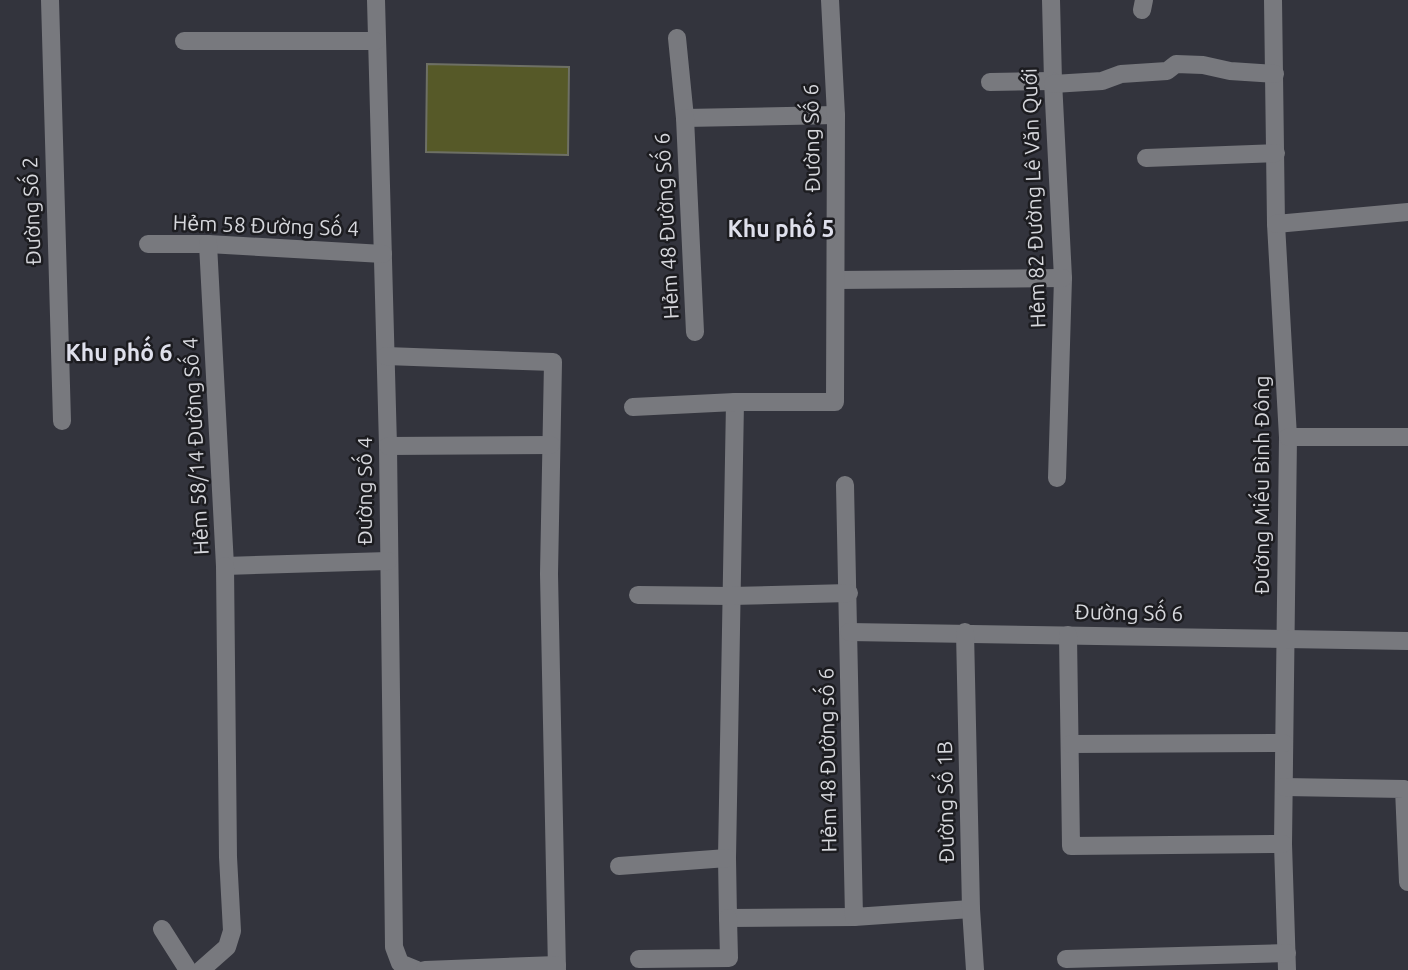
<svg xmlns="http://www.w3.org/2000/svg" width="1408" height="970" font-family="Ubuntu,sans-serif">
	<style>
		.building { fill: #565928; stroke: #6e7065; stroke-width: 2 }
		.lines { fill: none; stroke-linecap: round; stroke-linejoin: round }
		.minor { stroke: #78797e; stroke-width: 18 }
		.labels { text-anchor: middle; stroke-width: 5; stroke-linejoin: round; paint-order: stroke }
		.street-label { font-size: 21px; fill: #d6d7dc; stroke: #1c1c20 }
		.neighbourhood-label { font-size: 23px; font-weight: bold; fill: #dfe0ec; stroke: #1c1c20 }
	</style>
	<rect width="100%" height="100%" fill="#33343d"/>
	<path class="building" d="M427,64L569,67L568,155L426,152Z"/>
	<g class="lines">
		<g class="minor">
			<path d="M50,0L62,421"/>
			<path d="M376,0L388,446L394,947L400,963L417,970"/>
			<path d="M1051,0L1053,81L1063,278L1057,478"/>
			<path d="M1273,0L1276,224L1288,437L1283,844L1287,970"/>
			<path d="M1142,10L1144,0"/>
			<path d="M677,38L685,118L836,115"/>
			<path d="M184,41H376"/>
			<path d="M990,82L1053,81"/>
			<path d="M1053,84L1102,81L1121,74L1167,71L1176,64L1203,65L1230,71L1275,74"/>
			<path d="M685,118L695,332"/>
			<path d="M1146,158L1276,153"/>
			<path d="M1276,224L1408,212"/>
			<path d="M148,244H208L383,254"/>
			<path d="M208,244L225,566L388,561"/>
			<path d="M836,280L1063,278"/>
			<path d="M386,356L553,362L549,574L557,970"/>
			<path d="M735,402L727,858L728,918L854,917"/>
			<path d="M633,407L735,402H835L836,115L830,0"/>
			<path d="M1288,437H1408"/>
			<path d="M388,446L551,445"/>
			<path d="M845,485L854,917L971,909"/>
			<path d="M638,595L731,596L849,593"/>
			<path d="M849,632L1408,641"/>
			<path d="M965,632L971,909L975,970"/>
			<path d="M1068,635L1071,846L1283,844"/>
			<path d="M1070,744L1284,743"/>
			<path d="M1284,787L1404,789L1408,882"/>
			<path d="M619,866L727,858"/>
			<path d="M162,929L188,970"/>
			<path d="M639,959L729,958L728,918"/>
			<path d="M1066,959L1287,953"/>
			<path d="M201,970L227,947L232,931L228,857L225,566"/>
			<path d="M425,970L557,965"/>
		</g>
	</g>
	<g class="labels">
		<g class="street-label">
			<text transform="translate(812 138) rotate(-91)" y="7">Đường Số 6</text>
			<text transform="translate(1034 198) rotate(-92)" y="7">Hẻm 82 Đường Lê Văn Quới</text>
			<text transform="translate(32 211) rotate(-92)" y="7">Đường Số 2</text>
			<text transform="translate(266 226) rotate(2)" y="7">Hẻm 58 Đường Số 4</text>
			<text transform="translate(667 226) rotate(-93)" y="7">Hẻm 48 Đường Số 6</text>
			<text transform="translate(196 446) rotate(-93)" y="7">Hẻm 58/14 Đường Số 4</text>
			<text transform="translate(1262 485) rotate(-90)" y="7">Đường Miếu Bình Đông</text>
			<text transform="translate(365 491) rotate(-90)" y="7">Đường Số 4</text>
			<text transform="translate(1129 613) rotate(1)" y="7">Đường Số 6</text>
			<text transform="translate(828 760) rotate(-91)" y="7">Hẻm 48 Đường số 6</text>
			<text transform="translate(946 802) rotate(-91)" y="7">Đường Số 1B</text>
		</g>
		<g class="neighbourhood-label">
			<text x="781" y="237">Khu phố 5</text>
			<text x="119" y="361">Khu phố 6</text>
		</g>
	</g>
</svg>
